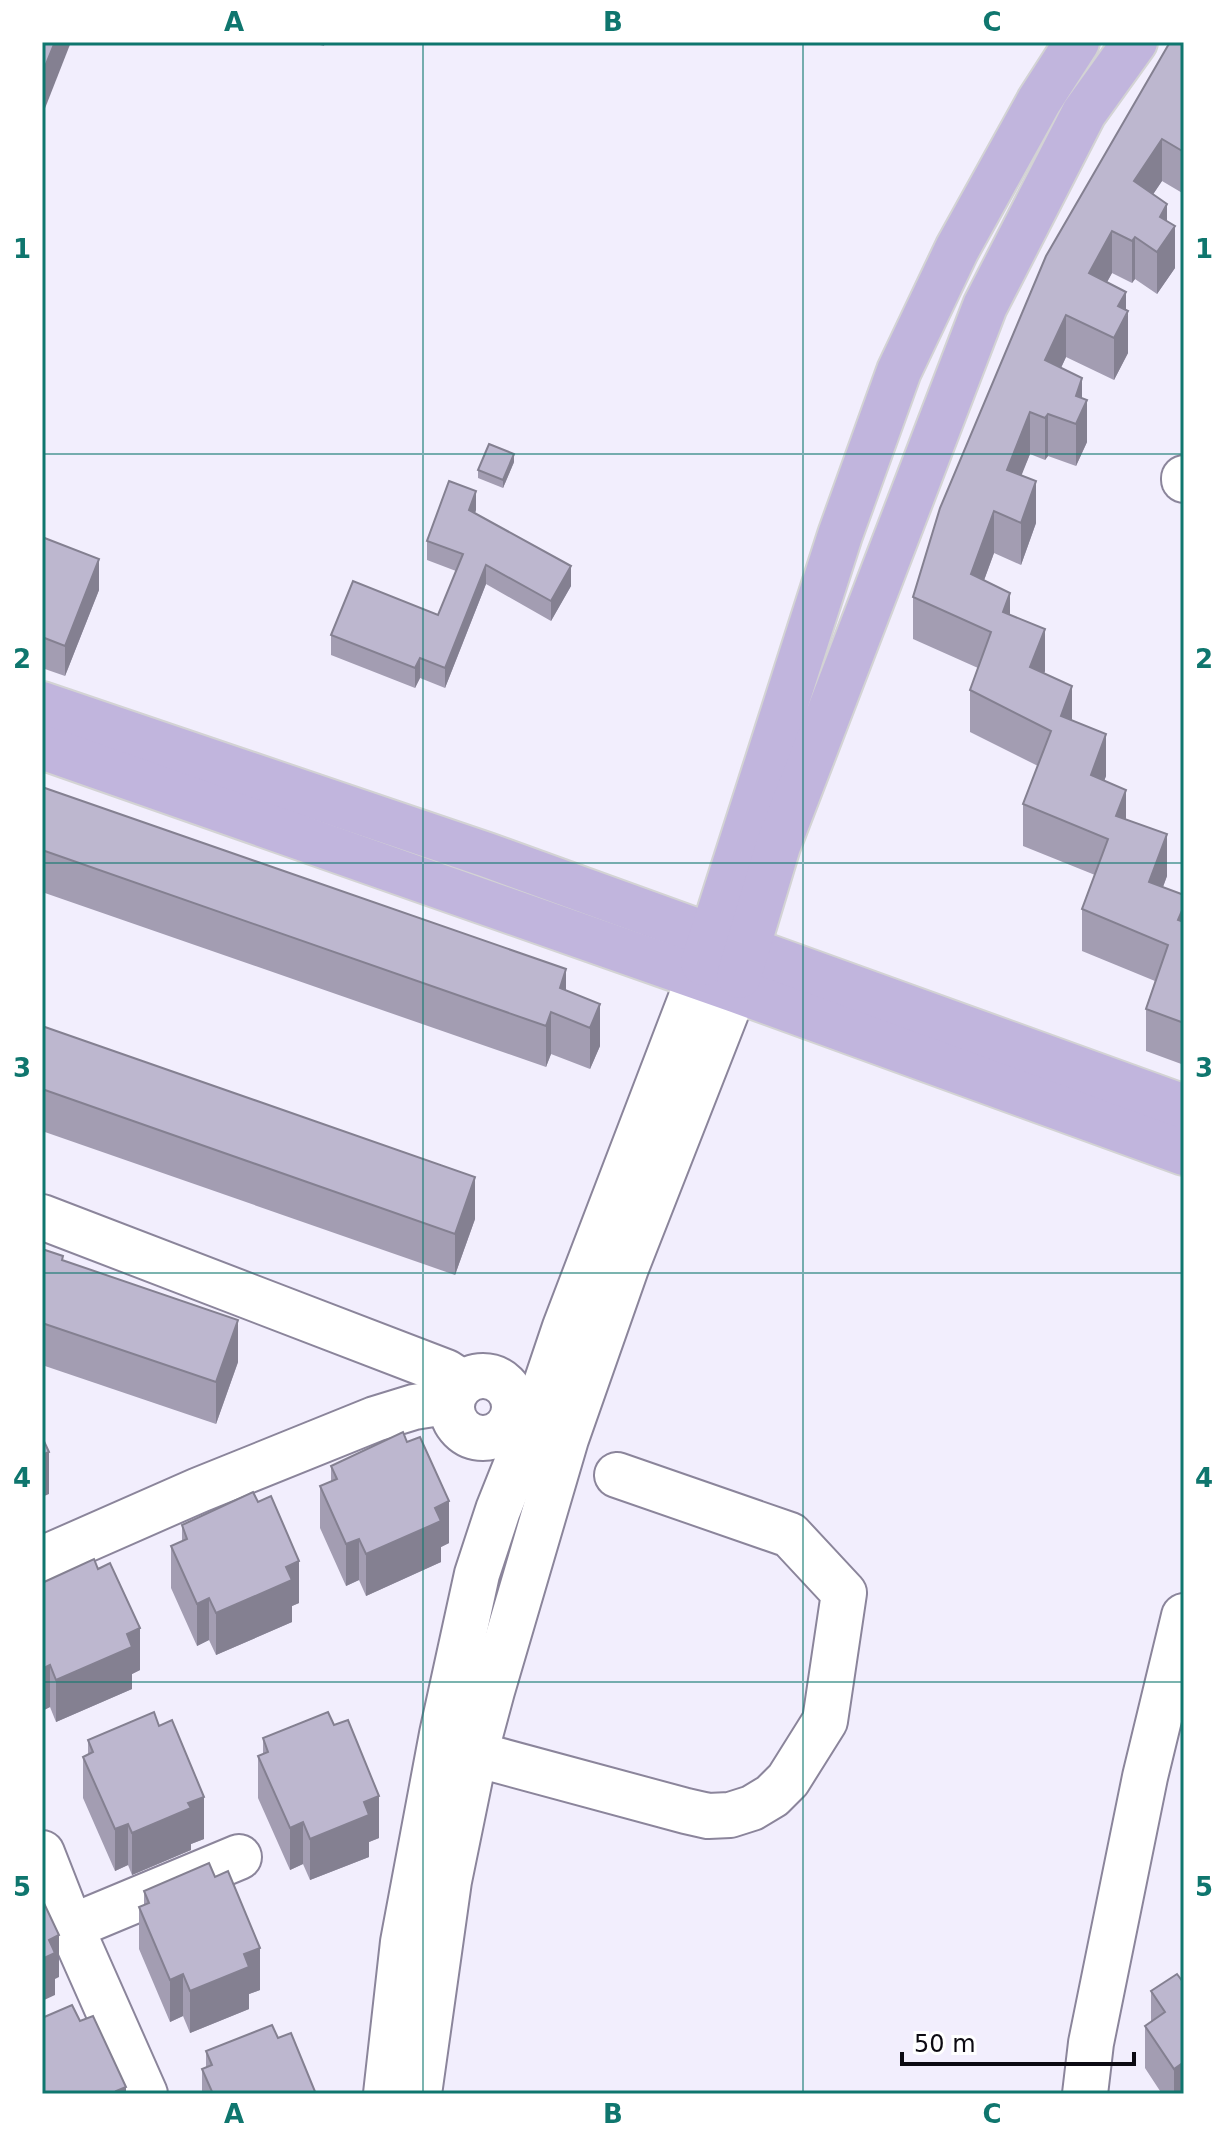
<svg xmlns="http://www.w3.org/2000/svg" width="1226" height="2136" font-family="'DejaVu Sans',sans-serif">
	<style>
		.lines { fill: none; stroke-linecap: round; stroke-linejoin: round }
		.minor-casing { stroke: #8b859b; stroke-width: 48 }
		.major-casing { stroke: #d3d3d4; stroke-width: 48 }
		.minor { stroke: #fff; stroke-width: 44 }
		.major { stroke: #c1b5dd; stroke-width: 44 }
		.wall { fill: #a39db2 }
		.shaded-wall { fill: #848091 }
		.building { fill: #bdb7cf; stroke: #848091; stroke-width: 2 }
		.grid { fill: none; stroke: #0f766e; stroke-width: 2; stroke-opacity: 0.55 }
		.neatline { fill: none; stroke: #0f766e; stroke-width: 3 }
		.grid-label { font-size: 26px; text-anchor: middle; font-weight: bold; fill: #0f766e }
	</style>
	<rect width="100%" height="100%" fill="#f2eefd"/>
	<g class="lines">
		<defs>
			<g id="minor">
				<path d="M1184,478V480"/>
				<path d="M42,1217L446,1372L463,1383"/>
				<circle cx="483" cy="1407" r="31"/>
				<path d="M42,1559L199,1490L375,1419L414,1407L452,1401"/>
				<path d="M475,1754L686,1811L708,1816L730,1815L752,1808L772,1796L788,1780L825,1721L844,1593L790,1535L617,1475"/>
				<path d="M42,1853L71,1927L145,2094"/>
				<path d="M71,1927L239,1857"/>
				<path d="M386,2094L403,1942L442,1734L477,1574L498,1510L532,1425L565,1327L699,977"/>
				<path d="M419,2094L449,1881L475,1754L492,1691L566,1439L626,1268L735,990"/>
				<path d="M1085,2094L1091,2043L1145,1777L1184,1616"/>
			</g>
			<g id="major">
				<path d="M42,704L487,855L1184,1107"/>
				<path d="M42,747L735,990L1184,1153"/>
				<path d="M703,963L840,535L899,371L957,249L1039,101L1077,42"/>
				<path d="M739,976L778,846L985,306L1084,113L1135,42"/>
			</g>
		</defs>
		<use href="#minor" class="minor-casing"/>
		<use href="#major" class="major-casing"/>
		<use href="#minor" class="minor"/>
		<use href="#major" class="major"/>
	</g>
	<g class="wall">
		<path d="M308,42H325L324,46Z"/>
		<path d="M1184,42V194L1162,181L1153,194L1167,222L1175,268L1157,294L1135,279L1132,283L1112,273L1107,282L1126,310L1128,353L1114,380L1066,357L1061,368L1082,398L1087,442L1076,466L1048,456L1045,460L1030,454L1021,475L1036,523L1021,565L994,553L984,580L1010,615L1045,671L1044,673L1106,776L1104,781L1126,819L1167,876L1163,887L1184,895V1065L1146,1051V1009L1155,981L1082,951V909L1095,875L1023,846V804L1038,766L970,732V690L978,668L913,639V597Z"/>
		<path d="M514,462L503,488L478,478V470Z"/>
		<path d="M476,510L475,513L571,586L551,621L486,584L445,688L420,678L415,688L331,655V635L438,615L456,571L427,560V541Z"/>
		<path d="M42,537L99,590L65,676L42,668Z"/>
		<path d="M42,787L600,1004V1046L590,1069L551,1054L546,1067L42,892Z"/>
		<path d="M42,1026L475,1219L455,1275L42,1131Z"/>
		<path d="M42,1249L63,1260L238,1362L216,1424L42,1365Z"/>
		<path d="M331,1466L449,1543L441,1547V1562L366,1596L359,1580L346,1586L320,1528V1486L331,1481Z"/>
		<path d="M182,1525L299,1603L292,1606V1622L216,1655L209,1640L197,1646L171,1588V1546L182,1541Z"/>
		<path d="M42,1583L140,1670L132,1674V1689L56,1722L50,1707L42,1711Z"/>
		<path d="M263,1738L379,1838L369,1842V1857L310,1880L303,1864L290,1870L258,1798V1756L263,1754Z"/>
		<path d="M88,1740L204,1839L191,1844V1850L132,1875L128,1865L115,1871L83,1798V1757L88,1755Z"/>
		<path d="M144,1891L260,1990L249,1994V2009L190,2033L183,2016L170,2022L139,1949V1907L144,1905Z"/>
		<path d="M1183,1982L1184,2094H1162L1145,2068V2026L1151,2022V1991Z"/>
		<path d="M278,2038L316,2094H202V2069L206,2067V2051Z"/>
	</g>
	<g class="shaded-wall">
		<path d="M55,42H71L42,116V74Z"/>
		<path d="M1162,139V181L1134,223V181Z"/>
		<path d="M1167,204V237L1175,226V268L1157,294V252L1160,217Z"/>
		<path d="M1112,231V273L1089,315V273Z"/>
		<path d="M1135,237V279L1132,283V241Z"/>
		<path d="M1126,292V316L1128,311V353L1114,380V338L1118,306Z"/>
		<path d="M1066,315V357L1045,402V360Z"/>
		<path d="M1082,378V411L1087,400V442L1076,466V396Z"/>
		<path d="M1030,412V454L1007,512V470Z"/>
		<path d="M1048,414V456L1045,460V418Z"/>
		<path d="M514,454V462L503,488V480Z"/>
		<path d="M1036,481V523L1021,565V523Z"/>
		<path d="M476,491V510L469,530V510Z"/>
		<path d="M994,511V553L971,616V574Z"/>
		<path d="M99,559V590L65,676V646Z"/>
		<path d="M486,565V584L445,688V668Z"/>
		<path d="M571,566V586L551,621V601Z"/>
		<path d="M1010,593V635L1003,612Z"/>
		<path d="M1045,629V671L1030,709V667Z"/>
		<path d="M420,658V678L415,688V668Z"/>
		<path d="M1072,686V728L1061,716Z"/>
		<path d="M1106,734V776L1091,817V775Z"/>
		<path d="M1126,790V832L1116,816Z"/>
		<path d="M1167,834V876L1149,924V882Z"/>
		<path d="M1184,906V947L1178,920Z"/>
		<path d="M566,969V1011L560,988Z"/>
		<path d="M600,1004V1046L590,1069V1028Z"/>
		<path d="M551,1012V1054L546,1067V1026Z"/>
		<path d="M475,1177V1219L455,1275V1234Z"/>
		<path d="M238,1320V1362L216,1424V1382Z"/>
		<path d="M49,1452V1494L42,1497V1455Z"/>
		<path d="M449,1501V1543L441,1547V1562L366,1596V1554L435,1508Z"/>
		<path d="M359,1539V1580L346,1586V1544Z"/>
		<path d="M299,1561V1603L292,1606V1622L216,1655V1613L286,1567Z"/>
		<path d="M209,1598V1640L197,1646V1604Z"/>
		<path d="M140,1628V1670L132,1674V1689L56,1722V1680L127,1634Z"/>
		<path d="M50,1665V1707L42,1711V1669Z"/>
		<path d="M379,1796V1838L369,1842V1857L310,1880V1839L364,1802Z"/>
		<path d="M204,1797V1839L191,1844V1850L132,1875V1833L188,1803Z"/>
		<path d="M303,1822V1864L290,1870V1828Z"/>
		<path d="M128,1824V1865L115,1871V1829Z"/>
		<path d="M59,1935V1977L55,1979V1995L42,2001V1959L49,1940Z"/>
		<path d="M260,1948V1990L249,1994V2009L190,2033V1991L244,1954Z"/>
		<path d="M183,1974V2016L170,2022V1980Z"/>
		<path d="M1184,2062V2094H1174V2069Z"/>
		<path d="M126,2087V2094H116V2091Z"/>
	</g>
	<g class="building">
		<path d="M42,42H55L42,74Z"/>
		<path d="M1170,42H1184V152L1162,139L1134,181L1167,204L1160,217L1175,226L1157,252L1135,237L1132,241L1112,231L1089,273L1126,292L1118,306L1128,311L1114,338L1066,315L1045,360L1082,378L1076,396L1087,400L1076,424L1048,414L1045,418L1030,412L1007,470L1036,481L1021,523L994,511L971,574L1010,593L1003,612L1045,629L1030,667L1072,686L1061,716L1106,734L1091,775L1126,790L1116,816L1167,834L1149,882L1184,895V906L1178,920L1184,922V1023L1146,1009L1168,945L1082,909L1108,839L1023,804L1051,731L970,690L991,632L913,597L940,508L1046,256Z"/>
		<path d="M489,444L514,454L503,480L478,470Z"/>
		<path d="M449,481L476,491L469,510L571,566L551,601L486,565L445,668L420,658L415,668L331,635L353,581L438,615L463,554L427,541Z"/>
		<path d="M42,537L99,559L65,646L42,637Z"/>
		<path d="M42,787L566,969L560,988L600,1004L590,1028L551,1012L546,1026L42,850Z"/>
		<path d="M42,1026L475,1177L455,1234L42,1089Z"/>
		<path d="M42,1249L63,1256L62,1260L238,1320L216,1382L42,1323Z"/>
		<path d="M403,1432L407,1442L420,1437L449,1501L435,1508L441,1521L366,1554L359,1539L346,1544L320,1486L337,1479L331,1466Z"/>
		<path d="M42,1437L49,1452L42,1455Z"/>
		<path d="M253,1492L258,1502L271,1496L299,1561L286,1567L292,1580L216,1613L209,1598L197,1604L171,1546L187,1539L182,1525Z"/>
		<path d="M94,1559L98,1569L110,1563L140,1628L127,1634L132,1647L56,1680L50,1665L42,1669V1583Z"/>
		<path d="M154,1712L159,1726L172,1720L204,1797L188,1803L191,1808L132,1833L128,1824L115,1829L83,1757L93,1752L88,1740Z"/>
		<path d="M328,1712L334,1725L348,1720L379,1796L364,1802L369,1815L310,1839L303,1822L290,1828L258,1756L268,1752L263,1738Z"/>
		<path d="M209,1863L215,1877L228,1871L260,1948L244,1954L249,1967L190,1991L183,1974L170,1980L139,1907L149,1903L144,1891Z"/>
		<path d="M42,1899L59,1935L49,1940L55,1953L42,1959Z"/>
		<path d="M1177,1974L1183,1982L1184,1981V2062L1174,2069L1145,2026L1165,2012L1151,1991Z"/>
		<path d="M72,2005L80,2021L93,2016L126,2087L116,2091L117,2094H42V2018Z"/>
		<path d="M272,2025L278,2038L291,2033L316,2094H213L202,2069L212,2065L206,2051Z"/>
	</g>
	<path class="grid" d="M423,42V2094M803,42V2094M42,454H1184M42,863H1184M42,1273H1184M42,1682H1184"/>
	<rect width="1226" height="2136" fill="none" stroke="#ffffff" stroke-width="88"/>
	<path d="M902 2052v12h232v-12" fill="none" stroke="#0c0a12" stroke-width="4"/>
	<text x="914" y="2052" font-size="24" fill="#0c0a12" stroke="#ffffff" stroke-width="6" paint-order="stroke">50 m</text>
	<rect x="44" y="44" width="1138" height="2048" class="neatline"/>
	<g class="grid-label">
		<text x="234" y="31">A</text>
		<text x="613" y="31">B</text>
		<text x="992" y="31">C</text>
		<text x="22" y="258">1</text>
		<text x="1204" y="258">1</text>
		<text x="22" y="668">2</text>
		<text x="1204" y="668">2</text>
		<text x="22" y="1077">3</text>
		<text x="1204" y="1077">3</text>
		<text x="22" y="1487">4</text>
		<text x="1204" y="1487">4</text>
		<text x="22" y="1896">5</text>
		<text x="1204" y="1896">5</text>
		<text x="234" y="2123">A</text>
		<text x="613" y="2123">B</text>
		<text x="992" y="2123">C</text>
	</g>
</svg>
